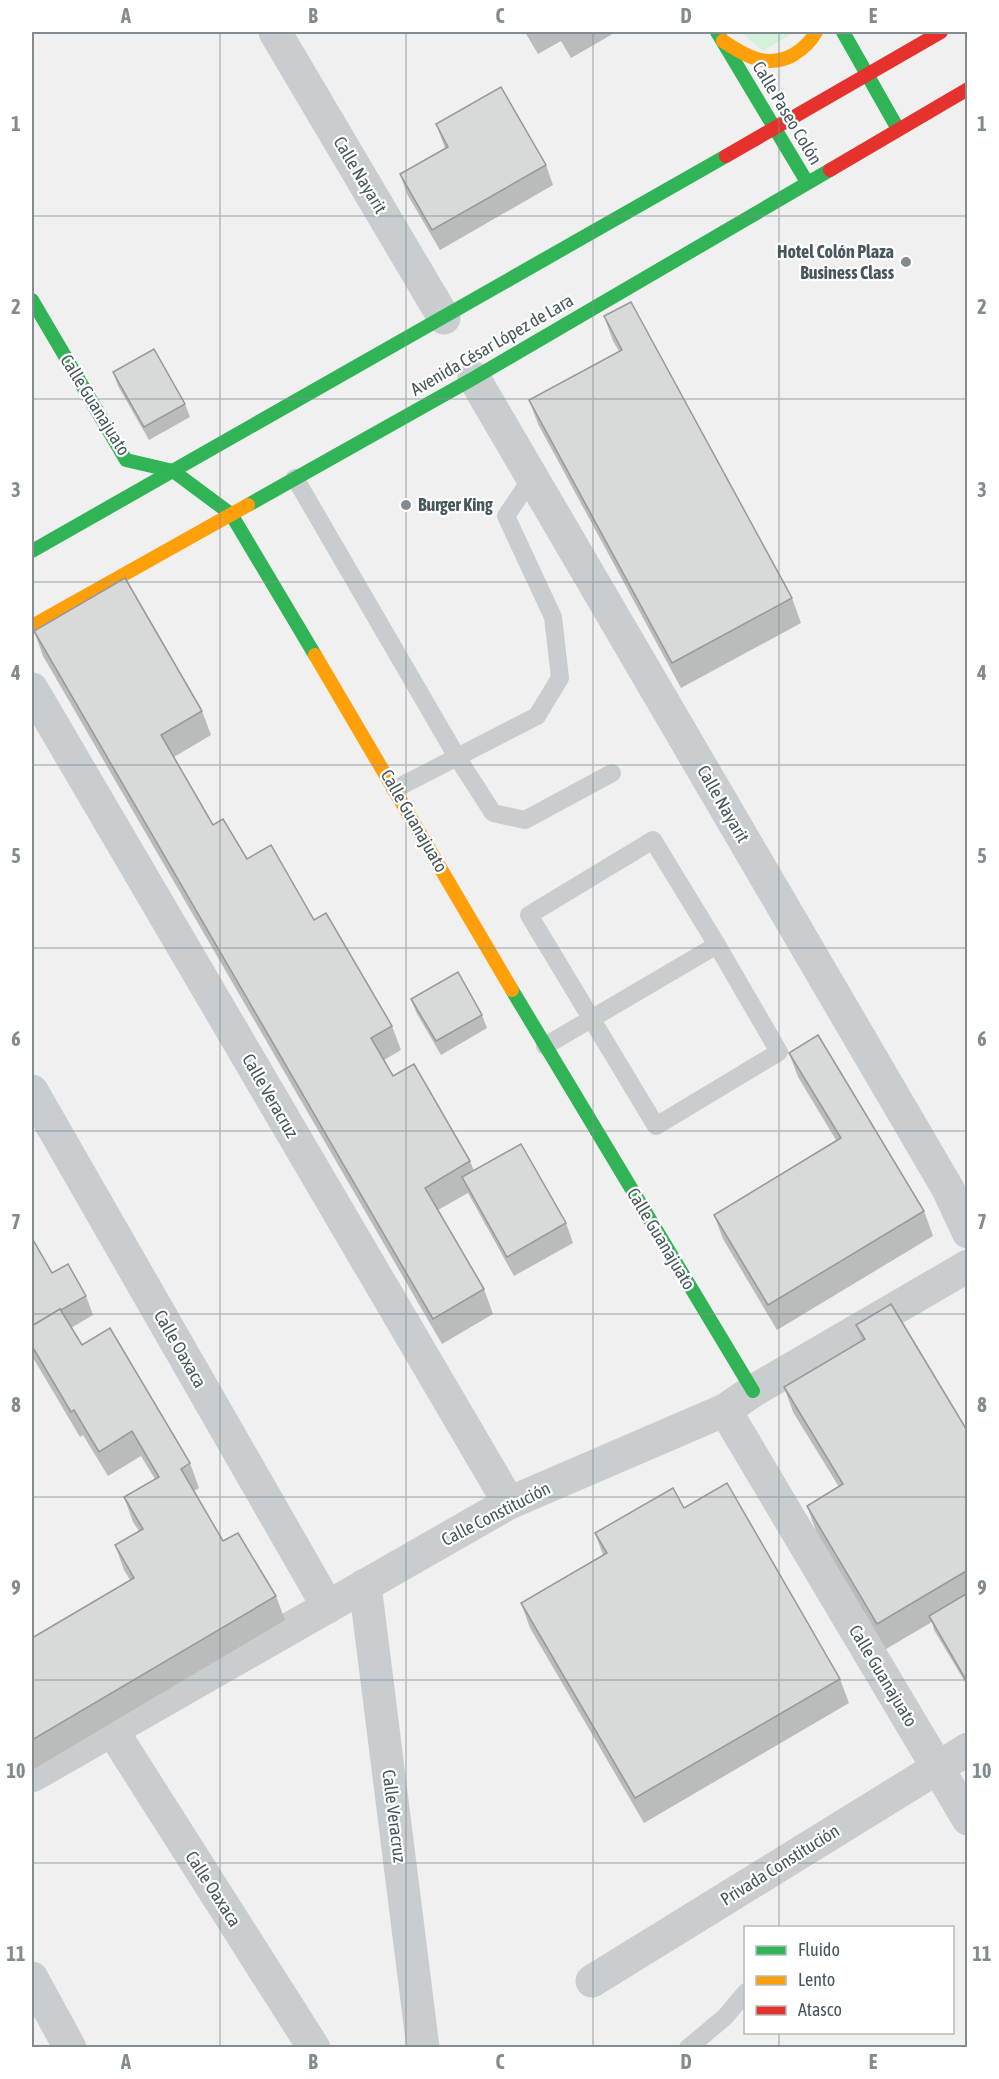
<svg xmlns="http://www.w3.org/2000/svg" width="999" height="2079" font-family="'Asap Condensed',sans-serif">
	<style>
		.green { fill: #d4f1db }
		.lines { fill: none; stroke-linecap: round; stroke-linejoin: round }
		.lane { stroke: #c9cdcf; stroke-width: 18 }
		.street { stroke: #c9cdcf; stroke-width: 33 }
		.fast { stroke: #30b455; stroke-width: 14 }
		.slow { stroke: #ff9f0a; stroke-width: 14 }
		.jam { stroke: #e5322d; stroke-width: 14 }
		.wall { fill: #babbbb }
		.building { fill: #d8d9d9; stroke: #979898; stroke-width: 1.5 }
		.grid { fill: none; stroke: #828c90; stroke-width: 1.5; stroke-opacity: 0.55 }
		.poi-dot { fill: #828c90; stroke: #fff; stroke-width: 2 }
		.labels { text-anchor: middle; stroke-width: 4.5; stroke-linejoin: round; paint-order: stroke }
		.street-label { font-size: 18px; fill: #46565d; stroke: #fff }
		.poi-label { font-size: 18px; font-weight: bold; fill: #46565d; stroke: #fff; text-anchor: end }
		.neatline { fill: none; stroke: #828c90; stroke-width: 2 }
		.grid-label { font-size: 20px; text-anchor: middle; font-weight: bold; fill: #828c90 }
	</style>
	<rect width="100%" height="100%" fill="#f1f0f0"/>
	<path class="green" d="M741,32H794L763,51Z"/>
	<g class="lines">
		<g class="lane">
			<path d="M295,478L457,757L493,813L525,820L612,773"/>
			<path d="M395,789L537,716L560,678L553,617L506,516L533,476"/>
			<path d="M545,1046L717,945L653,840L529,915L656,1126L779,1052L717,945"/>
			<path d="M688,2048L725,2017L746,1992"/>
		</g>
		<g class="street">
			<path d="M275,32L444,318"/>
			<path d="M474,378L948,1189L968,1232"/>
			<path d="M32,689L509,1503"/>
			<path d="M32,1091L328,1607"/>
			<path d="M725,1410L968,1819"/>
			<path d="M365,1585L423,2048"/>
			<path d="M112,1730L314,2048"/>
			<path d="M32,1776L509,1503L725,1410L753,1391L968,1266"/>
			<path d="M32,1978L70,2048"/>
			<path d="M592,1981L968,1749"/>
		</g>
		<g class="fast">
			<path d="M717,32L807,182"/>
			<path d="M843,32L898,129"/>
			<path d="M32,300L126,460L173,471L231,514L315,655"/>
			<path d="M248,505L474,378L830,170"/>
			<path d="M32,551L726,156"/>
			<path d="M512,990L753,1391"/>
		</g>
		<g class="slow">
			<path d="M723,41C745,56 767,69 793,55C803,49 810,43 816,32"/>
			<path d="M32,626L248,505"/>
			<path d="M315,655L512,990"/>
		</g>
		<g class="jam">
			<path d="M726,156L941,32"/>
			<path d="M830,170L968,89"/>
		</g>
	</g>
	<g class="wall">
		<path d="M525,32H616L571,58L561,41L538,54Z"/>
		<path d="M436,124L546,165L553,185L440,250L407,194L400,174L445,148Z"/>
		<path d="M604,316L792,598L801,623L681,688L538,424L529,400L619,351L613,341Z"/>
		<path d="M113,372L185,404L190,417L149,440L118,386Z"/>
		<path d="M34,631L202,711L211,735L174,757L213,825L247,859L314,920L392,1026L401,1050L384,1060L393,1076L470,1161L474,1171L566,1223L573,1243L514,1276L468,1193L438,1210L484,1289L493,1314L442,1344L43,656Z"/>
		<path d="M411,999L482,1015L487,1028L441,1055L416,1012Z"/>
		<path d="M789,1053L924,1211L933,1236L777,1330L723,1239L714,1215L836,1140L798,1077Z"/>
		<path d="M32,1238L52,1273L86,1296L93,1315L71,1328L82,1345L190,1463L199,1488L194,1491L223,1541L276,1596L285,1620L32,1770V1638L130,1580L124,1570L115,1545L139,1531L133,1522L124,1497L155,1479L141,1456L108,1476L83,1435L80,1437L32,1356Z"/>
		<path d="M856,1325L968,1432V1687L934,1630L932,1622L886,1649L816,1531L807,1506L839,1487L793,1412L784,1387L862,1341Z"/>
		<path d="M684,1508L840,1679L849,1703L644,1823L530,1628L521,1603L603,1555L595,1533Z"/>
	</g>
	<g class="building">
		<path d="M501,87L546,165L432,230L400,174L448,147L436,124Z"/>
		<path d="M631,302L792,598L672,663L529,400L622,350L604,316Z"/>
		<path d="M154,349L185,404L144,427L113,372Z"/>
		<path d="M125,578L202,711L161,735L213,825L223,819L247,859L271,845L314,920L326,913L392,1026L371,1038L393,1076L414,1064L470,1161L425,1188L484,1289L433,1319L34,631Z"/>
		<path d="M458,972L482,1015L436,1041L411,999Z"/>
		<path d="M818,1035L924,1211L768,1305L714,1215L841,1138L789,1053Z"/>
		<path d="M521,1144L566,1223L507,1257L462,1177Z"/>
		<path d="M32,1238L52,1273L68,1264L86,1296L61,1310L60,1309L32,1326Z"/>
		<path d="M891,1304L968,1432V1570L877,1624L807,1506L843,1484L784,1387L865,1339L856,1325Z"/>
		<path d="M60,1309L82,1345L110,1328L190,1463L181,1469L223,1541L238,1533L276,1596L32,1740V1638L134,1578L115,1545L143,1529L124,1497L159,1477L132,1431L99,1452L74,1410L71,1412L32,1346V1326Z"/>
		<path d="M727,1483L840,1679L635,1798L521,1603L607,1553L595,1533L673,1488L684,1508Z"/>
		<path d="M966,1594L968,1597V1680H966L929,1616Z"/>
	</g>
	<path class="grid" d="M220,32V2048M406,32V2048M593,32V2048M779,32V1928M32,216H968M32,399H968M32,582H968M32,765H968M32,948H968M32,1131H968M32,1314H968M32,1497H968M32,1680H968M32,1863H968M779,2032V2048"/>
	<g class="poi-dot">
		<circle cx="906" cy="262" r="6"/>
		<circle cx="406" cy="505" r="6"/>
	</g>
	<g class="labels">
		<g class="street-label">
			<text transform="translate(787 113) rotate(59)" y="6">Calle Paseo Colón</text>
			<text transform="translate(360 175) rotate(59)" y="6">Calle Nayarit</text>
			<text transform="translate(492 345) rotate(-30)" y="6">Avenida César López de Lara</text>
			<text transform="translate(95 405) rotate(58)" y="6">Calle Guanajuato</text>
			<text transform="translate(723 804) rotate(60)" y="6">Calle Nayarit</text>
			<text transform="translate(414 821) rotate(60)" y="6">Calle Guanajuato</text>
			<text transform="translate(270 1096) rotate(60)" y="6">Calle Veracruz</text>
			<text transform="translate(661 1239) rotate(59)" y="6">Calle Guanajuato</text>
			<text transform="translate(180 1349) rotate(60)" y="6">Calle Oaxaca</text>
			<text transform="translate(496 1514) rotate(-27)" y="6">Calle Constitución</text>
			<text transform="translate(883 1676) rotate(59)" y="6">Calle Guanajuato</text>
			<text transform="translate(394 1816) rotate(83)" y="6">Calle Veracruz</text>
			<text transform="translate(780 1865) rotate(-32)" y="6">Privada Constitución</text>
			<text transform="translate(213 1889) rotate(57)" y="6">Calle Oaxaca</text>
		</g>
		<g class="poi-label">
			<text x="894" y="258">Hotel Colón Plaza<tspan x="894" dy="21">Business Class</tspan></text>
			<text x="418" y="511" text-anchor="start">Burger King</text>
		</g>
	</g>
	<rect width="999" height="2079" fill="none" stroke="#ffffff" stroke-width="66"/>
	<rect x="744" y="1926" width="210" height="108" fill="#ffffff" stroke="#b5bbbe" stroke-width="1.5"/>
	<rect x="756" y="1946" width="30" height="9" fill="#30b455" stroke="#b5bbbe" stroke-width="1.5"/>
	<text x="798" y="1956" font-size="18" fill="#46565d">Fluido</text>
	<rect x="756" y="1976" width="30" height="9" fill="#ff9f0a" stroke="#b5bbbe" stroke-width="1.5"/>
	<text x="798" y="1986" font-size="18" fill="#46565d">Lento</text>
	<rect x="756" y="2006" width="30" height="9" fill="#e5322d" stroke="#b5bbbe" stroke-width="1.5"/>
	<text x="798" y="2016" font-size="18" fill="#46565d">Atasco</text>
	<rect x="33" y="33" width="933" height="2013" class="neatline"/>
	<g class="grid-label">
		<text x="126" y="23">A</text>
		<text x="313" y="23">B</text>
		<text x="500" y="23">C</text>
		<text x="686" y="23">D</text>
		<text x="873" y="23">E</text>
		<text x="16" y="131">1</text>
		<text x="982" y="131">1</text>
		<text x="16" y="314">2</text>
		<text x="982" y="314">2</text>
		<text x="16" y="497">3</text>
		<text x="982" y="497">3</text>
		<text x="16" y="680">4</text>
		<text x="982" y="680">4</text>
		<text x="16" y="863">5</text>
		<text x="982" y="863">5</text>
		<text x="16" y="1046">6</text>
		<text x="982" y="1046">6</text>
		<text x="16" y="1229">7</text>
		<text x="982" y="1229">7</text>
		<text x="16" y="1412">8</text>
		<text x="982" y="1412">8</text>
		<text x="16" y="1595">9</text>
		<text x="982" y="1595">9</text>
		<text x="16" y="1778">10</text>
		<text x="982" y="1778">10</text>
		<text x="16" y="1961">11</text>
		<text x="982" y="1961">11</text>
		<text x="126" y="2069">A</text>
		<text x="313" y="2069">B</text>
		<text x="500" y="2069">C</text>
		<text x="686" y="2069">D</text>
		<text x="873" y="2069">E</text>
	</g>
</svg>
